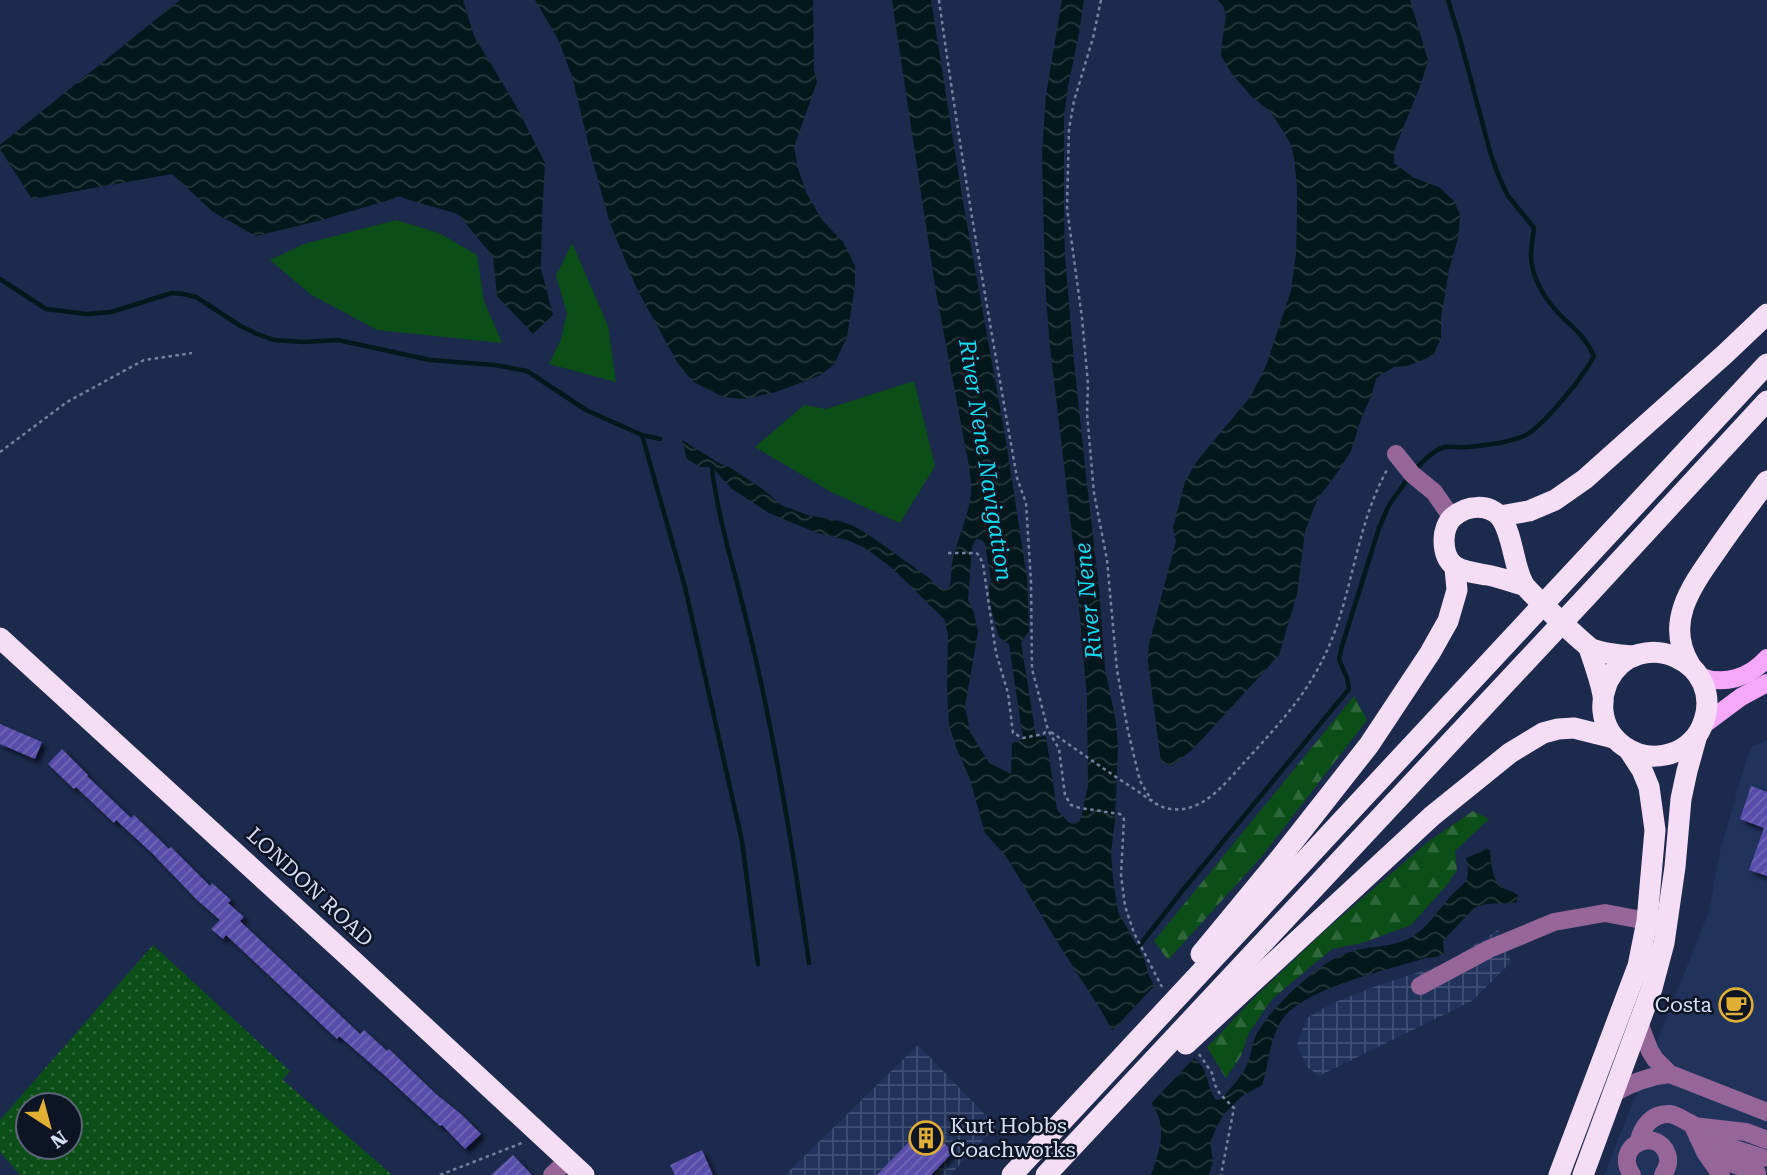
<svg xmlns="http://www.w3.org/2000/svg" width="1767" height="1175" font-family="'Roboto Serif',serif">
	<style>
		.built { fill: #21325b }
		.industrial { fill: url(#industrial-grid) }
		.grass { fill: #0c4e17 }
		.forest { fill: url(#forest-firs) }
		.park { fill: url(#park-dots); fill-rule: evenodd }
		.water { fill: url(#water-waves); fill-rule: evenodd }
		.pier { fill: #1b2a4d }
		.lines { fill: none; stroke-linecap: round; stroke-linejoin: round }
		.stream { stroke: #03181b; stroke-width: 4.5 }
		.building { fill: url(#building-hatch); filter: url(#shadow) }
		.path { stroke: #75829f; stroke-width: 2.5; stroke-dasharray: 3.5 3.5; stroke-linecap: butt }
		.minor { stroke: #956697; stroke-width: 18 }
		.major { stroke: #f5a7f8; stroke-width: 18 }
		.highway { stroke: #f5ddf5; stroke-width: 21 }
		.labels { text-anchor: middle; stroke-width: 5; stroke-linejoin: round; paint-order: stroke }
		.street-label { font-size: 21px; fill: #d5e0f7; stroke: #0d1423 }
		.poi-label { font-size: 21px; fill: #d5e0f7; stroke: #0d1423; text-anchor: end }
		.water-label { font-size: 23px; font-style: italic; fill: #10dcee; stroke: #0d1423 }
	</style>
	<defs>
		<pattern id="industrial-grid" width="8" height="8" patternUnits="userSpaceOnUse" patternTransform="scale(1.75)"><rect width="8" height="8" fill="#21325b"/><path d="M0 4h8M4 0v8" fill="none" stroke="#404f73"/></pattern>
		<pattern id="forest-firs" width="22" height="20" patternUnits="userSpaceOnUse" patternTransform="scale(1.75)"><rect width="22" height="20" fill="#0c4e17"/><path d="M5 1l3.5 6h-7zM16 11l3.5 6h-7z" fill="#2e673a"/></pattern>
		<pattern id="park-dots" width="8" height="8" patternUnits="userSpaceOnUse" patternTransform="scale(1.75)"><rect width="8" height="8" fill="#0c4e17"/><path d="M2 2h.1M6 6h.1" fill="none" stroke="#2e673a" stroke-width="1.8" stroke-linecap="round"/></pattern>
		<pattern id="water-waves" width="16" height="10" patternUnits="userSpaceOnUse" patternTransform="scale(1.75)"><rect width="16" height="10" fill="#03181b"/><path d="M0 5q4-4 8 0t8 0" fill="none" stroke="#27393d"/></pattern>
		<pattern id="building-hatch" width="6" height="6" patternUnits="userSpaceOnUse" patternTransform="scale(1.75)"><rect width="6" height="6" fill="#594eaa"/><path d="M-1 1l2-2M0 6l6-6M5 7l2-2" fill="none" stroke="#7067b6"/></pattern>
		<filter id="shadow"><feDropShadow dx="4.5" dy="4.5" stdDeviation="2" flood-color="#0009"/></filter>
	</defs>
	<rect width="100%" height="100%" fill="#1b2a4d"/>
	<path class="built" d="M1767,740V1175H1604L1709,911L1720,851L1745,764L1752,746Z"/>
	<g class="industrial">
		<path d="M1498,930L1511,962L1472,1001L1319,1076L1306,1066L1297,1044L1307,1018L1333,1003L1379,985L1444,964Z"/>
		<path d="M918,1045L996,1126L950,1175H785Z"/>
	</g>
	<g class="grass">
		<path d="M396,220L439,233L477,255L484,301L502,343L377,330L310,294L270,260L304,244Z"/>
		<path d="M572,243L608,326L616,382L549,364L561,339L567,313L556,276Z"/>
		<path d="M914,381L935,466L900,523L831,492L755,447L804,405L826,409Z"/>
	</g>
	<g class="forest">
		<path d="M1354,696L1367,720L1262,856L1168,960L1154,941Z"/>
		<path d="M1473,811L1489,819L1455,851L1457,870L1446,886L1411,925L1362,943L1332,949L1272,999L1249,1033L1241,1056L1226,1078L1207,1047L1255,997L1329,927L1429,841Z"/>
	</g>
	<path class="park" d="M153,945L290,1071L283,1080L392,1175H20L0,1152V1120ZM28,1105H70V1147H28Z"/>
	<g class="water">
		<path d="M180,0H463L474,36L515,104L545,163L542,217L541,269L553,315L533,334L497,296L493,256L458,214L399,197L318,221L256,236L213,212L172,174L32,199L0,149V145Z"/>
		<path d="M535,0H813L814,70L817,82L794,147L798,169L807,194L822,220L843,242L855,266V284L850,317L847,337L834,364L821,375L776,392L744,399L723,397L692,381L677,362L637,289L610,223L591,155L572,76L558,39Z"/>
		<path d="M892,0H931L962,196L1006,441L1027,579L1029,631L1021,642L1036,737L1046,736L1057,810L1068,822L1074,824L1080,821L1088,787L1087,697L1074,551L1049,338L1045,278L1042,154L1046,95L1062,0H1084L1078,39L1068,86L1064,116V209L1065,257L1074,362L1086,475L1099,588L1105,668L1116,723L1118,746L1115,821L1111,852L1113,879L1118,912L1144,958L1149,976L1194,1058C1212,1074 1204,1083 1216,1100L1222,1099C1230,1088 1242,1077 1247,1065C1252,1053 1252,1040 1259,1030C1272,1010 1288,994 1306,979C1321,965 1341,953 1361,949C1378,946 1393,946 1408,939C1425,931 1437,912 1449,898C1464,881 1472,884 1466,858L1487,849L1490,850C1491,860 1492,881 1502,887C1508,891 1512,891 1518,895L1517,902C1501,907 1490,899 1473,909L1443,941L1444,953L1437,957L1426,958C1391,969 1298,989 1280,1023C1269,1042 1269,1064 1262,1085L1242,1096L1225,1113L1217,1126L1210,1143L1213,1161L1209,1175H1151C1160,1150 1168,1127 1152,1104L1102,1012L1056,940L1006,856L985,833L970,779L956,747L949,725L947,689L948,636L945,620L891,567L865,548L847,540L817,533L769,513L732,489L712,467H700L687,459L682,440L719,463L731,468L764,490L781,505L808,515L839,521L854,526L872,537L929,578L940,588L947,590C953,582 950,574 952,564C956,541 969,515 971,494C972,481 969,467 967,455L936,292ZM976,539L982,540L985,544L991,580C985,593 995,623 999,637L1009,644L1023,739L1012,743L1011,774L989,763L970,732L965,706L978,632L974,613L968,600L972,547Z"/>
		<path d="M1218,0H1410L1428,60L1422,81L1394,151V163L1414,178L1439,187L1454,201L1460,215L1458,238L1449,270L1441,318V338L1433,356L1407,366L1394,367L1376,378L1372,394L1361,419L1351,451L1339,470L1317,500L1305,531L1297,594L1279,655L1193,749L1172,766L1161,762L1148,661L1149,644L1176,541L1173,528L1185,482L1197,461L1251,396L1266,366L1291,291L1296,254L1297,215V188L1294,157L1290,142L1270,111L1252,97L1232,74L1221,56L1222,42L1226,17L1224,7Z"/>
	</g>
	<path class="pier" d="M1157,983L1196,1056L1149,1106L1110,1033Z"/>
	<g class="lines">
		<g class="stream">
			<path d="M0,279L46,309L87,314L111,312L172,293L183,294L196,297L239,325L257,334L274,340L303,342L338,340L430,360L495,365L527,371L586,410L642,435L660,439"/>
			<path d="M642,435L685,587L742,841L758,964"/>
			<path d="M712,466C714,493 721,519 727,545C736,577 744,610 752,643C777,748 794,855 809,963"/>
			<path d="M1415,470C1422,462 1433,450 1445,447C1451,446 1460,448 1467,447C1483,446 1512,442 1526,435C1544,425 1584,376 1594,356C1586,338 1577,331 1563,318C1547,302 1531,279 1531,255C1531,246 1533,237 1534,228L1508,196L1499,177L1491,155L1460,39L1448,0"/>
			<path d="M1136,950L1183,890L1349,689L1347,678L1339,659L1342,646L1379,528L1389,505L1409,477"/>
		</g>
	</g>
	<g class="building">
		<path d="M0,724L42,742L35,759L0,744Z"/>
		<path d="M62,749L88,775L87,776L131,818L134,815L169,849L171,847L210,886L212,883L231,900L228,903L244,917L240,921L360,1034L364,1030L387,1051L389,1049L436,1094L462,1115L481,1134L465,1149L442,1125L440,1126L383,1074L339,1036L337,1039L226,935L223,939L211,929L220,920L197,900L152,853L116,820L114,823L76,787L74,789L48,764Z"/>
		<path d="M1751,786L1767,792V876L1749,870L1764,828L1740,819Z"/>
		<path d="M925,1125L953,1152L931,1175H877Z"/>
		<path d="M702,1150L713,1175H675L670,1165Z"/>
		<path d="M513,1155L532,1175H491Z"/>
	</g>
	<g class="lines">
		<g class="path">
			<path d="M939,0C961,160 989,319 1017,478L1026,503L1031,582L1032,669L1048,730L1059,749L1065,795L1071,805L1080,808L1120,814L1124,819L1121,875L1125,906L1134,933L1162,987"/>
			<path d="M1101,0L1093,38L1074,101L1069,129L1067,208L1082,318L1088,384L1087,413L1094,493L1107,560L1117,670L1128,731L1140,781L1152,801"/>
			<path d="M0,452L67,402L144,360L192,353"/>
			<path d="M948,553H976L979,555L983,564L996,653L1008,693L1013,733L1023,738L1043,734L1048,730"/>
			<path d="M1051,732C1080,752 1109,773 1139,792C1149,799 1159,808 1172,809C1201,813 1223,786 1241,766C1270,734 1302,701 1322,661C1353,601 1354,529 1387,470"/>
			<path d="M1199,1054L1212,1073L1215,1085L1220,1094L1234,1108L1221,1175"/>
			<path d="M440,1175L522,1143"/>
		</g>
		<g class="minor">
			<path d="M1396,454L1412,474L1434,492L1452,518"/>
			<path d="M1420,986L1489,949L1554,922L1605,913L1647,921"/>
			<path d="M1639,1023L1650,1051L1655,1059L1670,1074L1767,1112"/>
			<path d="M1612,1094C1631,1083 1648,1076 1670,1074"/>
			<path d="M1693,1126L1746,1132L1767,1140"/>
			<path d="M1698,1137L1763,1158"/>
			<path d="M1638,1143C1642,1127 1651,1113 1670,1114C1677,1115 1685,1121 1692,1124L1705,1152L1721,1175"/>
			<path d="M1707,1154L1757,1173"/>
			<path d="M552,1175L568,1160"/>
			<path d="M1632,1175C1612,1145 1657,1126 1667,1154C1670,1162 1667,1168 1663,1175"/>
		</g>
		<g class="major">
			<path d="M1699,676C1724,686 1749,678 1767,658"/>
			<path d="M1702,726L1741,697L1767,683"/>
		</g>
		<g class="highway">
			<path d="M1500,516L1529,511L1555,500L1585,479L1725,354L1767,314"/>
			<path d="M1523,585C1512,582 1499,577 1487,575C1463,571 1444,570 1444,540C1444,532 1447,522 1453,517C1467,505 1489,503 1501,518C1513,535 1513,564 1523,583C1526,590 1586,646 1592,649C1605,654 1620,655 1634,656"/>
			<path d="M0,638L349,957L584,1175"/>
			<path d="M1589,648C1594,663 1600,679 1603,695C1604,700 1602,706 1603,711C1606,741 1636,761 1665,755C1681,752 1696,741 1702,726C1729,661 1637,623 1608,681C1606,685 1605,691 1603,696"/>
			<path d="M1690,665C1663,621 1694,583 1719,547C1734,525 1751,503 1767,481"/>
			<path d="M1201,954L1277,862L1369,745L1430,653L1448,621L1457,590L1455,568"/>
			<path d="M1186,1044L1432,816L1510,753L1543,733L1558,729L1574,728L1614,738"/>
			<path d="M1012,1175L1767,364"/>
			<path d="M1046,1175L1589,594L1767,401"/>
			<path d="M1559,1175L1638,966L1647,921L1655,830L1649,787L1642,770L1629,750"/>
			<path d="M1583,1175L1652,988L1664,943L1675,867L1681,799L1687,771L1697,735"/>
		</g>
	</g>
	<defs>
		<symbol id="cafe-ring" viewBox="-11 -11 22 22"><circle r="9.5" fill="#0d1423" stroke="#e1af34" stroke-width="1.5"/><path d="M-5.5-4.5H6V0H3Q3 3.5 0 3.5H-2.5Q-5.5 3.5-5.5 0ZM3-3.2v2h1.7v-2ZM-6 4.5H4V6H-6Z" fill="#e1af34"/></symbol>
		<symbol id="building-ring" viewBox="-11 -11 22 22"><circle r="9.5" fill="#0d1423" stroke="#e1af34" stroke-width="1.5"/><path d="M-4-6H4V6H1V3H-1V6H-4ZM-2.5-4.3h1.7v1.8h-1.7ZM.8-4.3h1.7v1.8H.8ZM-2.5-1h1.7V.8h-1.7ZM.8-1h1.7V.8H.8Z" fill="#e1af34"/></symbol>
	</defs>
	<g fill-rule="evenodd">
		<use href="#cafe-ring" x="1717" y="986" width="38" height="38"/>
		<use href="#building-ring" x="907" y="1119" width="38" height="38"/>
	</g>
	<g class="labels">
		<g class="street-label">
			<text transform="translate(310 887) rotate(43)" y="7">LONDON ROAD</text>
		</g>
		<g class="poi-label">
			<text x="1712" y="1012">Costa</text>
			<text x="950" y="1133" text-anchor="start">Kurt Hobbs<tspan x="950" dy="24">Coachworks</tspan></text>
		</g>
		<g class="water-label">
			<text transform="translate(986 460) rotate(81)" y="8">River Nene Navigation</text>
			<text transform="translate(1088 601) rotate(-96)" y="8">River Nene</text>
		</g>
	</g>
	<g transform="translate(49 1126) rotate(144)"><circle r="33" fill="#0d1423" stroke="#5d6678" stroke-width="2"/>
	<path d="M0-5L12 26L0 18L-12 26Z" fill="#e1af34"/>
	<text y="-10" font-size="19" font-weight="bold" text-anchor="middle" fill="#d5e0f7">N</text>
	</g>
</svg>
